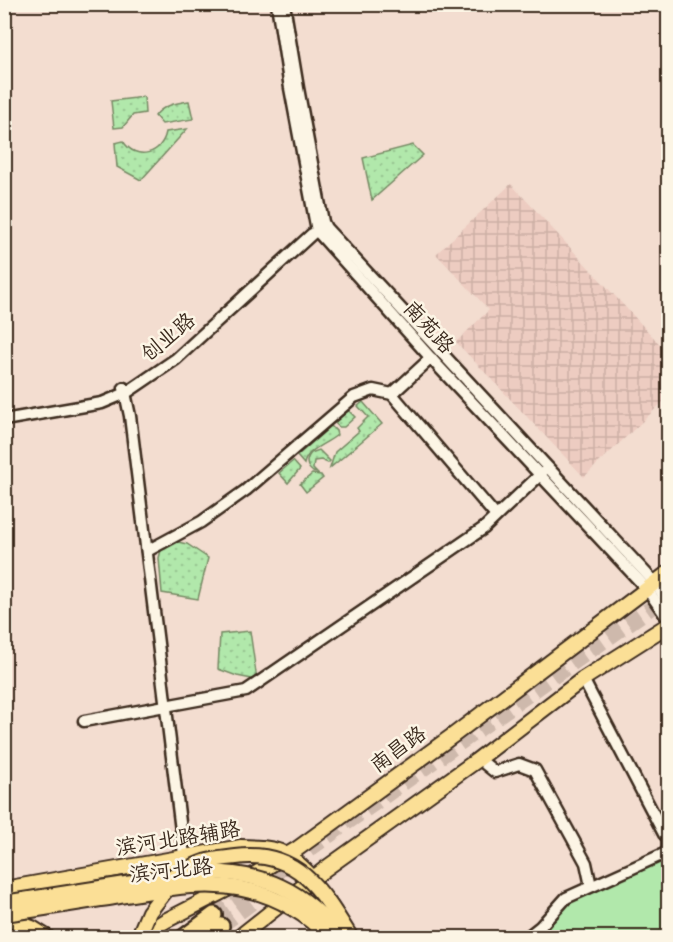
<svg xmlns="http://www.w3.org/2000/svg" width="673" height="942" font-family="'Patrick Hand','LXGW WenKai TC',sans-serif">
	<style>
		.industrial { fill: url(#industrial-grid) }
		.grass { fill: url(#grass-dots); stroke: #768964; stroke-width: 1.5 }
		.garden { fill: #b1e8ab; stroke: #768964; stroke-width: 1.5 }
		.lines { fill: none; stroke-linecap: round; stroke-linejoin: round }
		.highway-tunnel { stroke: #ceb9ac; stroke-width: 15; stroke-dasharray: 15 8; stroke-linecap: butt }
		.minor-casing { stroke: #3b2a1e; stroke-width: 15 }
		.major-casing { stroke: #3b2a1e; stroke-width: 18 }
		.highway-casing { stroke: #3b2a1e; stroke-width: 20 }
		.minor { stroke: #fcf5e5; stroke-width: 10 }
		.major { stroke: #fbdf96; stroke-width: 14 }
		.highway { stroke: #fbdf96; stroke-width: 15 }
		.major-bridge-casing { stroke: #3b2a1e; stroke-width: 18; stroke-linecap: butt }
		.major-bridge { stroke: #fbdf96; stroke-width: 14 }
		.labels { text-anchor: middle; stroke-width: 5; stroke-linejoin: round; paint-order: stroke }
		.street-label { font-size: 21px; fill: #3b2a1e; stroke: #fcf5e5 }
	</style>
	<defs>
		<pattern id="industrial-grid" width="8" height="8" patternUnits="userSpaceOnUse" patternTransform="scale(1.5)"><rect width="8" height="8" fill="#edccc1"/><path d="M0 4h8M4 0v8" fill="none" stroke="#ccafa5"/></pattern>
		<pattern id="grass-dots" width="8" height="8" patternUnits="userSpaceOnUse" patternTransform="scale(1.5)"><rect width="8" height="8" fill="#b1e8ab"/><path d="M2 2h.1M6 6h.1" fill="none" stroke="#99c793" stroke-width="1.8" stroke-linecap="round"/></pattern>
	</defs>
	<rect width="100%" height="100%" fill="#f3ddd0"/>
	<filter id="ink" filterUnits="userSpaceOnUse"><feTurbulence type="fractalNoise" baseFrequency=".0167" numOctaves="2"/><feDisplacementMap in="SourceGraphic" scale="12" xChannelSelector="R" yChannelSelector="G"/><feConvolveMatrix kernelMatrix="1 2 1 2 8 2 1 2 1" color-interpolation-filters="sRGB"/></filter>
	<g filter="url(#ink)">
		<path class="industrial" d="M511,184L668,353V397L584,477L456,342L489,310L436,254Z"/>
		<g class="grass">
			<path d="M144,97L145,113L133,115L123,127L114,128L111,101Z"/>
			<path d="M189,101L193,119L162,124L155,116C162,105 177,103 189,101Z"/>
			<path d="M187,129L141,180L117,167L115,143L123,141C136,162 162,154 166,132Z"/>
			<path d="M413,145L423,155L372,200L363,158Z"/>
			<path d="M363,402L382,424L330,468L335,452L359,431L357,428L368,417L358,406Z"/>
			<path d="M348,410L355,417L344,427H339L334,422Z"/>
			<path d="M331,426L336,431L337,435C325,445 307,449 304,464L297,456Z"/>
			<path d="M319,450L330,461L328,463L321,460L314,461L313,469L317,473L313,472C306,467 305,460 311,453Z"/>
			<path d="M293,461L300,469L288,483L279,473Z"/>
			<path d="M312,474L321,475L323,478L306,492L300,484Z"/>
			<path d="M178,542L187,544L208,558L198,599L162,593L159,558L161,550L171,543Z"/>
			<path d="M250,631L257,680L237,676L218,669L220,634Z"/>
		</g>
		<path class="garden" d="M668,856V937L535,938L543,931L570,899Z"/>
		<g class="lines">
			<g class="highway-tunnel">
				<path d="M214,915L292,862L668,596"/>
				<path d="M221,926L272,888"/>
			</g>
			<defs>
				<g id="minor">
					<path d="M277,4L290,88L317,231L438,366L647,589L668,619"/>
					<path d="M284,4L298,88L323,222L326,228L655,583L668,603"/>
					<path d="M124,388L130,416L185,863"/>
					<path d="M392,394L431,358"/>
					<path d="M4,420L102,403L126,393L176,359L312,234L321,229"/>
					<path d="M147,551L201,522L246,490L354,397L373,390L392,394L496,516"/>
					<path d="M583,679L664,834L668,838"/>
					<path d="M84,721L246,691L484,528L542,473"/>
					<path d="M485,764L495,772L519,764L535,770L586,863L591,886"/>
					<path d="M526,938L540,927L566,898L668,852"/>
				</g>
				<g id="major">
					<path d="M4,889L241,847C278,848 284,849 310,875"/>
					<path d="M5,918L32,928L48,938"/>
					<path d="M138,938L165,921L247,879L297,849L455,734L668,573"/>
					<path d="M238,938L325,869L476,761L583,679L668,625"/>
				</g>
				<g id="highway">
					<path d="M183,938L214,915"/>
					<path d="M205,938L221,926"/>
				</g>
			</defs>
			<use href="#minor" class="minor-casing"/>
			<use href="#major" class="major-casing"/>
			<use href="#highway" class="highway-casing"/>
			<use href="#minor" class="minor"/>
			<use href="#major" class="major"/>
			<use href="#highway" class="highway"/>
			<defs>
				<g id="major-bridge">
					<path d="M184,872C204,859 212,860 236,857C298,849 322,891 351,938"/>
					<path d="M4,903L203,872C262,872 305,889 340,938"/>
					<path d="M4,914C41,909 77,903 114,897C176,887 234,873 292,908C306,916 318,925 327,938"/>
					<path d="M138,938L149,912L170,885"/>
				</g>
			</defs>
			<use href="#major-bridge" class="major-bridge-casing"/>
			<use href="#major-bridge" class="major-bridge"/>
		</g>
	</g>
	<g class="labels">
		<g class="street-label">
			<text transform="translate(429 327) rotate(47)" y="7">南苑路</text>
			<text transform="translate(168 337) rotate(-40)" y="7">创业路</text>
			<text transform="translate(398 749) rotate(-36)" y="7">南昌路</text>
			<text transform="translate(178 838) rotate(-9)" y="7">滨河北路辅路</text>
			<text transform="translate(171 870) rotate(-6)" y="7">滨河北路</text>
		</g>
	</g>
	<rect width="673" height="942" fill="none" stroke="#fcf5e5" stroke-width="24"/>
	<rect x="12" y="12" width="649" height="918" fill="none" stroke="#3b2a1e" stroke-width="2" filter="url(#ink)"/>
</svg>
